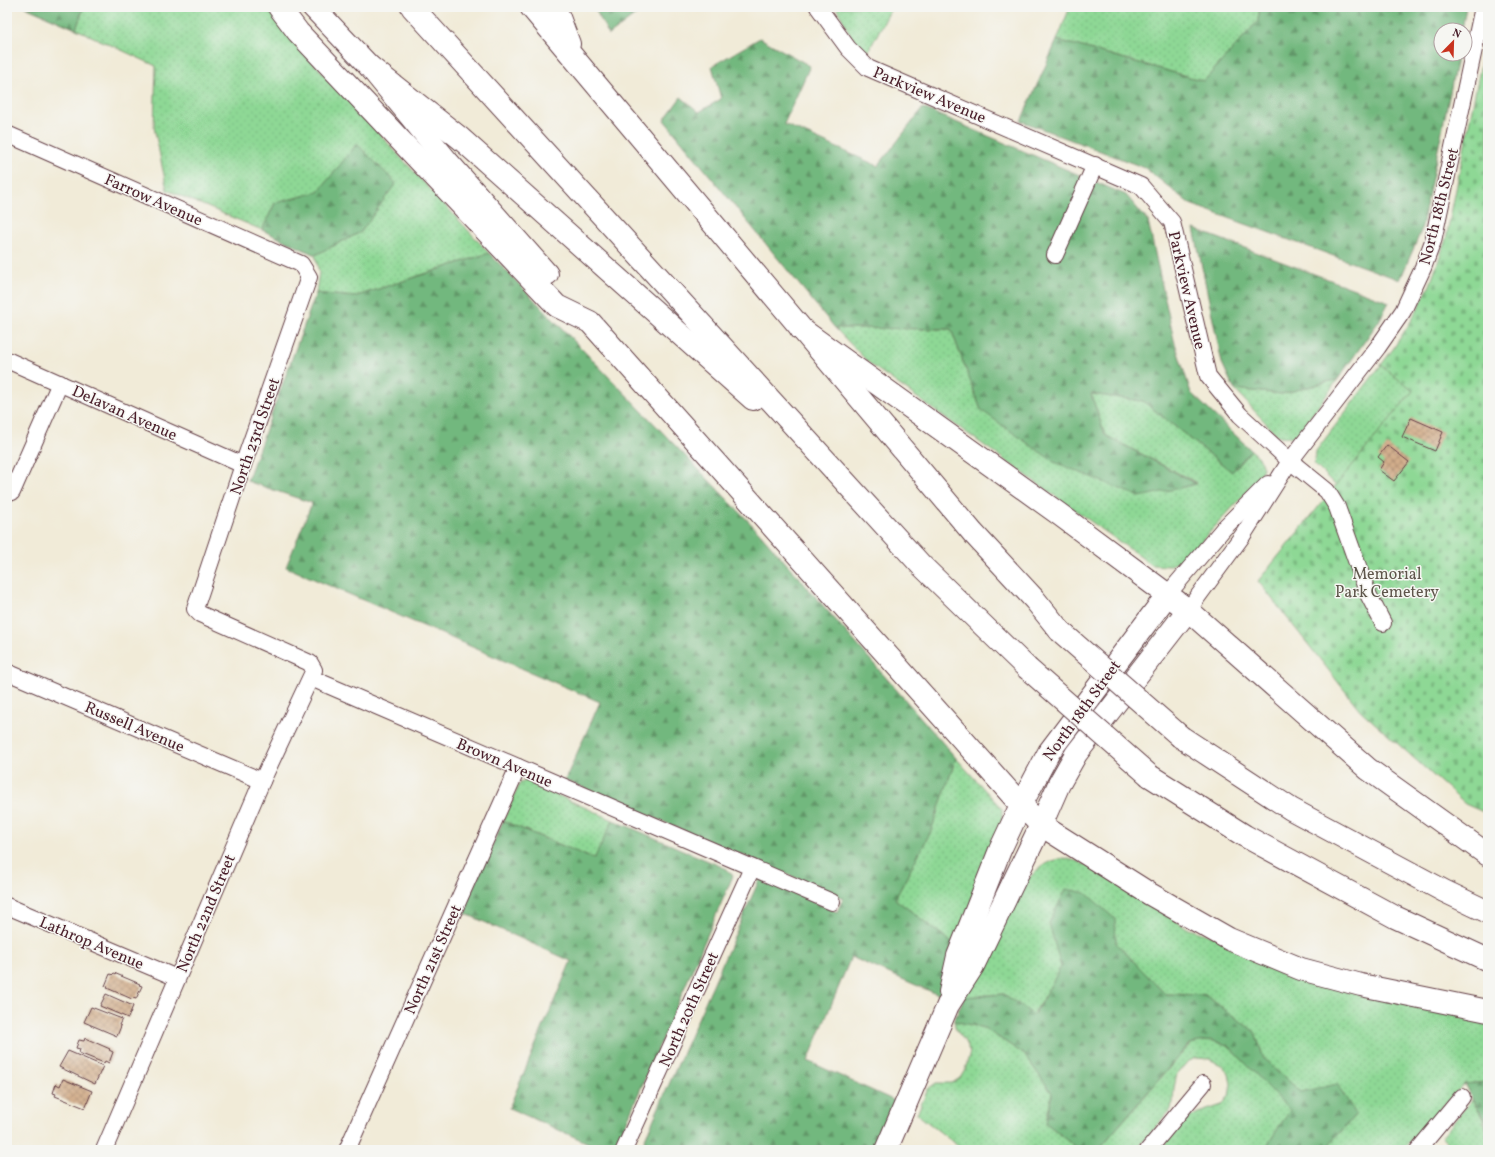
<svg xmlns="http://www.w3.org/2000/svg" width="1495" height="1157" font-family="Vollkorn,serif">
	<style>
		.green { fill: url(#green-dots); stroke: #6c7c60 }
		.forest { fill: url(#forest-firs); stroke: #5e6c54 }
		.cemetery { fill: url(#cemetery-stones); stroke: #6c7c60 }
		.building { fill: url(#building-cross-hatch) }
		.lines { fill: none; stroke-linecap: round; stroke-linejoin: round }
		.minor-casing { stroke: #633e45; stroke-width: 18 }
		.secondary-casing { stroke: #633e45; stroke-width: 24 }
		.motorway-casing { stroke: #633e45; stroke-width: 24 }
		.minor { stroke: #fff; stroke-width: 16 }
		.secondary { stroke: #fff; stroke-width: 22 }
		.motorway { stroke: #fff; stroke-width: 22 }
		.motorway-bridge-casing { stroke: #633e45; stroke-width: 24; stroke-linecap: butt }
		.motorway-bridge { stroke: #fff; stroke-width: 22 }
		.labels { text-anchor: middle; stroke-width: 3; stroke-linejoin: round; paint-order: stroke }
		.street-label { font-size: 16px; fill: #4a1f2b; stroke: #f6f6f2 }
		.park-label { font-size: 16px; fill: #5e564b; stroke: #f6f6f2 }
	</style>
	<defs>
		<pattern id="green-dots" width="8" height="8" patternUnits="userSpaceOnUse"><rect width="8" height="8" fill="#8ed895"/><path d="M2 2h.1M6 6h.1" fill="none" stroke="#7cb981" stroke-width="1.8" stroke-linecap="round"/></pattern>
		<pattern id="forest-firs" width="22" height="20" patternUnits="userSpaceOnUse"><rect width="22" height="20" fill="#72b87e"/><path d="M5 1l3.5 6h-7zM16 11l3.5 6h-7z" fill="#609567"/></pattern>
		<pattern id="cemetery-stones" width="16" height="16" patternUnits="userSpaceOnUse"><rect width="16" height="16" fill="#8ed895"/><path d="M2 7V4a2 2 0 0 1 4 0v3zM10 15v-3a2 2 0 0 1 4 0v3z" fill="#7cb981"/></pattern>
		<pattern id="building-cross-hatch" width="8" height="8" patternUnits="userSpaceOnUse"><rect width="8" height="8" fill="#d2ad8b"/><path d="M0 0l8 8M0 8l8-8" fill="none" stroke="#ac8c72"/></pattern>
	</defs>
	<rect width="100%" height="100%" fill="#f6f6f2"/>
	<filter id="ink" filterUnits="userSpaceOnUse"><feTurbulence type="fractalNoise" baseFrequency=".025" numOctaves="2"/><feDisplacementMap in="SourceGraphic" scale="8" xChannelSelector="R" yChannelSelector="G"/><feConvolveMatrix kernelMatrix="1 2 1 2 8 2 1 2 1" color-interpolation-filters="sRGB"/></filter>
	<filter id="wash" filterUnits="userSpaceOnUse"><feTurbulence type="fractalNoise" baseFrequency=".012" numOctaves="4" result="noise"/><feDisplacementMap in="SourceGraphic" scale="16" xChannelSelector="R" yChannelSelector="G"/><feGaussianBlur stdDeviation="0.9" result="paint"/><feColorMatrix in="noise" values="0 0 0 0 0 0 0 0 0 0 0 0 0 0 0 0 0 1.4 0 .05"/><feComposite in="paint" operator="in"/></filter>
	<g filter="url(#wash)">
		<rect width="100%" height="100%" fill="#f1ebd8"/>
		<g class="green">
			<path d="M84,7H266L289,36L489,253L354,297L316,293L319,272L315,255L361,232L395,183L357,144L318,193L275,203L262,230L167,190L154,127L156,66L76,29Z"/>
			<path d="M836,7H892L868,52L852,38Z"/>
			<path d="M1070,7H1260L1258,21L1204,81L1057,40Z"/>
			<path d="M835,328L951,329L981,410L1197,483L1105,435L1091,394L1143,401L1232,472L1251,450L1259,457L1263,468L1257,481L1186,558L1169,566L1152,565L870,364Z"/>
			<path d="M1381,365L1413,391L1336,486L1314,464L1316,451Z"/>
			<path d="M1338,379L1304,426L1294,437L1278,436L1234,389L1282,394Z"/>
			<path d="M956,758L1002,809V826L955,945L895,899L931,831Z"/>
			<path d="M526,781L613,820L595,859L503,821L520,783Z"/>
			<path d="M1063,858L1077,861L1093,868L1189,929L1488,1020V1082L1464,1084L1402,1150H1325L1356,1114L1301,1092L1264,1059L1255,1032L1205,995L1165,994L1116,943L1114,919L1049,923L1062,967L1033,1015L1004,994L964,997L1029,878C1040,866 1047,862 1063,858Z"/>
			<path d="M954,1021L984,1028L1024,1054L1052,1093L1046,1123L1080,1150H963L917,1114L928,1089L936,1083H952L960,1078L965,1070L970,1052L964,1040L956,1030Z"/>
			<path d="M1209,1040L1228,1045L1291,1110L1264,1150H1160L1187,1119L1198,1113L1222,1105L1229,1096L1231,1084L1229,1074L1223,1066L1209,1059L1196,1058L1188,1061L1177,1074L1174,1088L1173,1103L1168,1113L1136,1150H1098L1190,1044Z"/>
			<path d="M1472,1099C1484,1121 1488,1125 1488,1150H1456L1442,1137Z"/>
		</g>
		<g class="forest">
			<path d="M25,7H84L76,29Z"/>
			<path d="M594,7H646L609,35Z"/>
			<path d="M1260,7H1466L1462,30H1441V54H1458L1421,231L1400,280L1190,204L1145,168L1021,121L1057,40L1204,81L1258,21Z"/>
			<path d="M760,38L810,66L784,124L878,166L923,108L1126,195L1148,221L1174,340L1191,393L1251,450L1232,472L1143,401L1091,394L1105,435L1197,484L1140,497L1054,462L981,410L951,329L835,328L664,120L681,97L699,112L721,99L712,66Z"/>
			<path d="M357,144L396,183L361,232L315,255L262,230L275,203L318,192Z"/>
			<path d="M1194,229L1389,302L1379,321L1338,379L1282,394L1234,389L1222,363Z"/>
			<path d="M489,253L758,531L956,758L931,831L895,899L955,945L939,995L851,957L808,1061L895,1101L873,1150H640L760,878L837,912L843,898L565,780L600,702L286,567L312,503L247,481L316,293L354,297Z"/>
			<path d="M613,820L727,869L733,876L614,1150H604L509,1108L571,961L462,912L503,821L594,859Z"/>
			<path d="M1066,889L1086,893L1115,919L1116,943L1165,994L1205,995L1255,1032L1264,1059L1301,1092L1337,1084L1356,1114L1325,1150H1264L1290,1110L1228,1045L1209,1040L1189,1044L1098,1150H1080L1046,1123L1052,1093L1024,1054L984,1028L954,1021L964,997L1004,994L1034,1015L1061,967L1049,923Z"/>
			<path d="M1488,1082V1133L1486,1123L1464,1084Z"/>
		</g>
		<path class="cemetery" d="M1488,29V814L1465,804L1360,710L1258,581L1413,391L1381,365L1393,349L1411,321L1430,285L1446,239Z"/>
		<g id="blocks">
			<g class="building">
				<path d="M1411,418L1443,432L1435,451L1402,437Z"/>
				<path d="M1387,445L1409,462L1394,481L1379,470L1384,462L1378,457Z"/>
				<path d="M114,973L140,984L139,985L142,986L136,999L133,998L132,999L107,988L108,987L105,986L110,974L112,975Z"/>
				<path d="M106,994L133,1006L128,1018L100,1006Z"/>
				<path d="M91,1007L122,1019L119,1025L121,1026L117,1036L84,1022Z"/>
				<path d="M85,1038L110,1049L109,1050L113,1052L109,1063L105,1061L104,1063L79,1053L80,1049L76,1048L79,1040L84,1041Z"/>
				<path d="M68,1051L103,1066L95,1084L59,1067Z"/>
				<path d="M63,1079L92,1091L85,1108L55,1096L56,1094L53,1093L56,1084L60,1086Z"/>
			</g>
		</g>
	</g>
	<g filter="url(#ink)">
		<use href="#blocks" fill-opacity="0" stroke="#633e45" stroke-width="1"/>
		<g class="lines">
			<defs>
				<g id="minor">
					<path d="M818,7L848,48L868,68L1141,186L1172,222L1208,376L1240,415L1290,461L1327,491L1337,507L1368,594L1383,623"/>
					<path d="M7,134L301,264L309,277L243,465L195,609L200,614L310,663L314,670L262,781L104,1150"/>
					<path d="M1055,255L1095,165"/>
					<path d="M7,360L243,465"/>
					<path d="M12,492L60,383"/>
					<path d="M1168,594L1224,528L1268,484"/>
					<path d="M1188,610L1243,535L1290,461L1378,347L1403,311L1423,268L1433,241L1483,7"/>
					<path d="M7,672L262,781"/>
					<path d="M311,678L832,902"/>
					<path d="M7,906L177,978"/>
					<path d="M347,1150L518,767"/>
					<path d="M624,1150L752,868"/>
					<path d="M1148,1150L1203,1084"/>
					<path d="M1418,1150L1462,1097"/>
				</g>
				<g id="secondary">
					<path d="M950,992L958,956L1000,850L1021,805L1049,752L1168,594"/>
					<path d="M886,1150L948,1005L973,966L1041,825L1059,784L1076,754L1188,610"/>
				</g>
				<g id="motorway">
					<path d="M279,7L298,32L557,306L590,322L1021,805L1041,825L1150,894L1229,939L1301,969L1361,985L1488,1011"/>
					<path d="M313,7L370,67L447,161L547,274"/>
					<path d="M412,7L921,565L1027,668"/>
					<path d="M531,7L973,533L1035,600L1060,631"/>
					<path d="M555,7L569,44"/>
					<path d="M370,67L460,138L753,399"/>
					<path d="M801,329L1059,514L1188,610L1368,769L1488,855"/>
					<path d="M1181,737L1291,809L1444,891L1488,912"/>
					<path d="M1150,776L1245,836L1395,917L1488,960"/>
				</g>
			</defs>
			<use href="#minor" class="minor-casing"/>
			<use href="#secondary" class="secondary-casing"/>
			<use href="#motorway" class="motorway-casing"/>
			<use href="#minor" class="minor"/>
			<use href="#secondary" class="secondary"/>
			<use href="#motorway" class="motorway"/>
			<defs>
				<g id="motorway-bridge">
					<path d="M1060,631L1181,737"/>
					<path d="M1027,668L1150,776"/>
				</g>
			</defs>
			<use href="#motorway-bridge" class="motorway-bridge-casing"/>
			<use href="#motorway-bridge" class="motorway-bridge"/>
		</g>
	</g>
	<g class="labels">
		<g class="street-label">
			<text transform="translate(930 94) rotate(23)" y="6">Parkview Avenue</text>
			<text transform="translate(154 199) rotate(24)" y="6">Farrow Avenue</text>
			<text transform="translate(1438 206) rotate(-76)" y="6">North 18th Street</text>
			<text transform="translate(1188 290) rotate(77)" y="6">Parkview Avenue</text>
			<text transform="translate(125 412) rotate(24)" y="6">Delavan Avenue</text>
			<text transform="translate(254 436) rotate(-71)" y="6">North 23rd Street</text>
			<text transform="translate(1081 710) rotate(-54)" y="6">North 18th Street</text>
			<text transform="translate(135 726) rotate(23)" y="6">Russell Avenue</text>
			<text transform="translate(505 762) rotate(23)" y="6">Brown Avenue</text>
			<text transform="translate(205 913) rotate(-67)" y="6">North 22nd Street</text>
			<text transform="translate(92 942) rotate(23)" y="6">Lathrop Avenue</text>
			<text transform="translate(432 959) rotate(-66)" y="6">North 21st Street</text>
			<text transform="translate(688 1009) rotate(-66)" y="6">North 20th Street</text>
		</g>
		<g class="park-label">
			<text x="1387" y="579">Memorial<tspan x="1387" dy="18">Park Cemetery</tspan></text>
		</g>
	</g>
	<rect width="1495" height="1157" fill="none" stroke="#f6f6f2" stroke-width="24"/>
	<g transform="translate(1453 42) rotate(23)"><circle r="19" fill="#f6f6f2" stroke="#b1a0a2"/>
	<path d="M0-3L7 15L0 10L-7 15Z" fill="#c8321e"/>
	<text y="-6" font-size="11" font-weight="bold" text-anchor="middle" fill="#4a1f2b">N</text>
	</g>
</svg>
